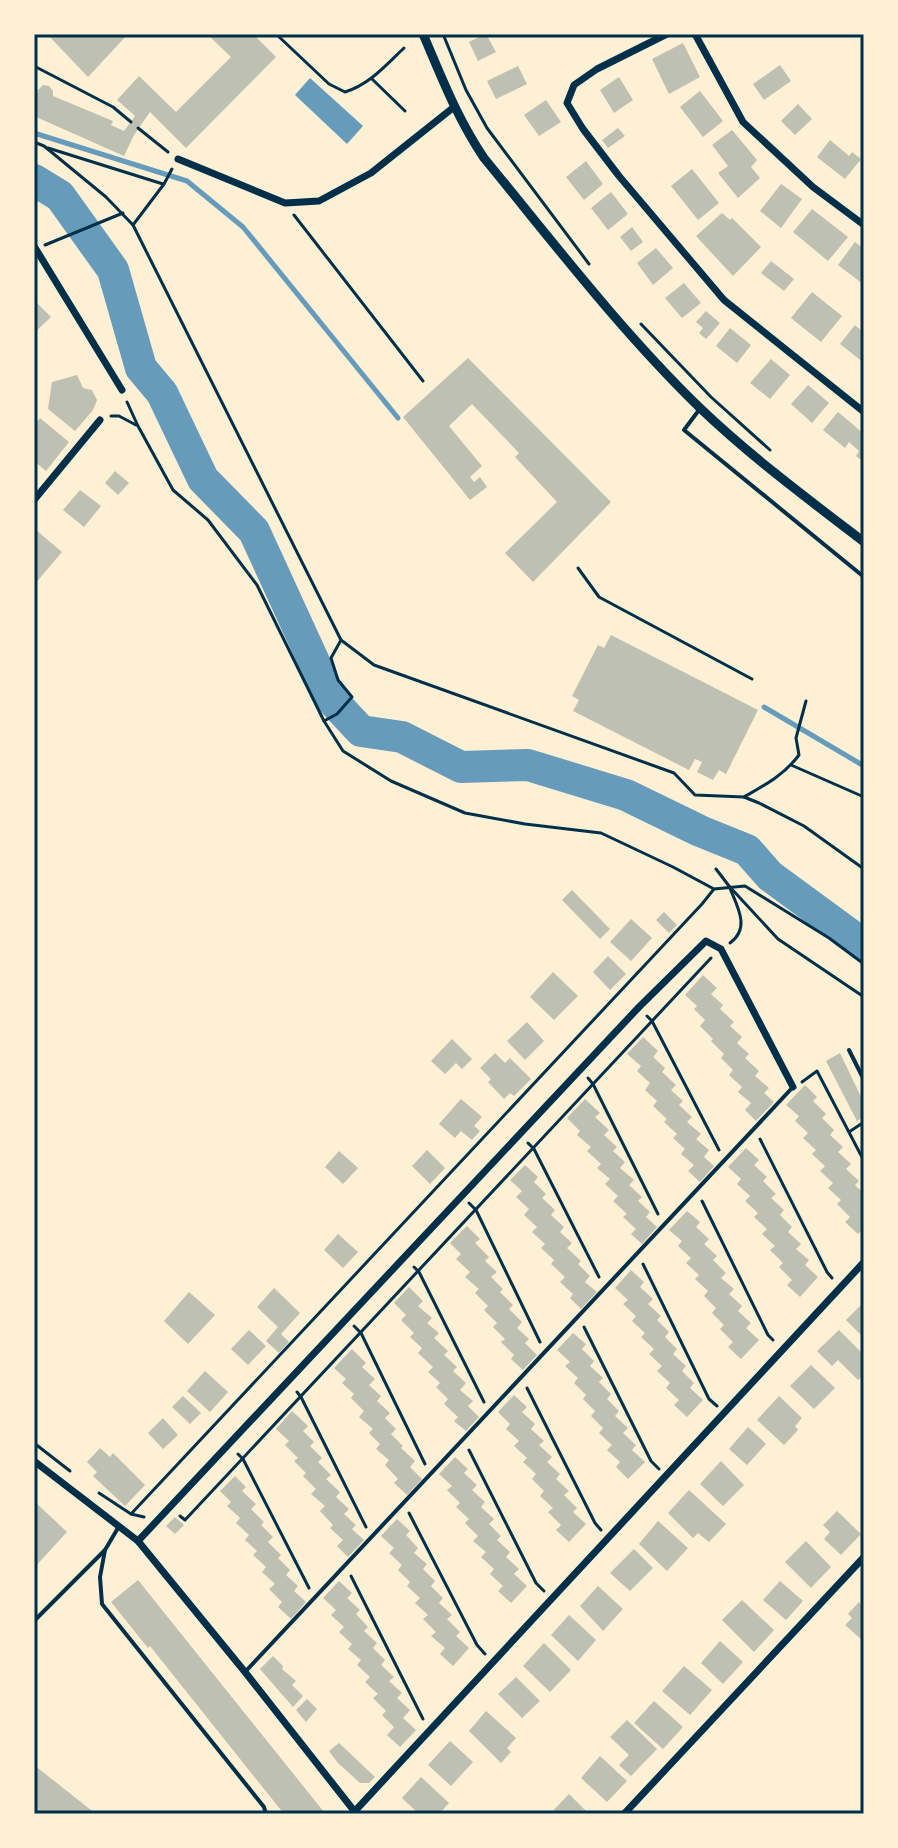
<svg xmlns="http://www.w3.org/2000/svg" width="898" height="1848" font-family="Rubik,sans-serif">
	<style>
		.water { fill: #669bbc }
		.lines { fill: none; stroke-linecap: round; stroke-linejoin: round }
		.stream { stroke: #669bbc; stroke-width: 5 }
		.river { stroke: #669bbc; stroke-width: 32 }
		.building { fill: #bec0b2 }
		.path { stroke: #003049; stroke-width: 3 }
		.service { stroke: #003049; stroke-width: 4 }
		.minor { stroke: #003049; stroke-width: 7 }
		.tertiary { stroke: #003049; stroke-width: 9 }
		.neatline { fill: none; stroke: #003049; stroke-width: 3 }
	</style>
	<rect width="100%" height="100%" fill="#fdf0d5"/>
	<path class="water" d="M310,78L363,126L347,144L295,95Z"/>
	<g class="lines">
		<g class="stream">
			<path d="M34,133L187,181L243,227L398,418"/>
			<path d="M764,707L864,766"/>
		</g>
		<path class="river" d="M34,180L60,196L113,270L141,368L162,393L203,479L254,531L331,699L361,731L402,737L461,767L528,765L626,795L700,831L747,850L770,876L864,945"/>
	</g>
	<g class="building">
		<path d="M47,34H128L88,77Z"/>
		<path d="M207,34H253L276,57L186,148L150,112L134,135L124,156L34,116V88L38,90L43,85L49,86L53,91V96L113,121L111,125L124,131L135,116L117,100L139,76L176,112L231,57Z"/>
		<path d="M486,34L496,52L478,61L469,42Z"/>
		<path d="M683,43L700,77L669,94L652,59Z"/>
		<path d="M780,65L791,81L764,100L753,84Z"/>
		<path d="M518,66L527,84L496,99L487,81Z"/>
		<path d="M619,77L633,100L614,113L600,90Z"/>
		<path d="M700,91L723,121L703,137L680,107Z"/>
		<path d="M546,100L561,122L539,136L524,115Z"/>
		<path d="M798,104L812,119L795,135L781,121Z"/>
		<path d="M618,128L625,136L608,148L602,140Z"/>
		<path d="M732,130L757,160L751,167L760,178L738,198L718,173L728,166L712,145Z"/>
		<path d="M830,140L849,156L852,152L861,159L845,179L817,157Z"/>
		<path d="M586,161L603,184L584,200L566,177Z"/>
		<path d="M692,169L719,203L698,220L671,186Z"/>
		<path d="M781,184L802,199L781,228L760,211Z"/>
		<path d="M611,192L628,214L608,230L591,208Z"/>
		<path d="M812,209L848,237L828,261L793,232Z"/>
		<path d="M722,213L730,220L732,218L761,247L733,276L696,236Z"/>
		<path d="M632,227L643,242L631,251L620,237Z"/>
		<path d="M855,242L864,249L863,284L838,265Z"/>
		<path d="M656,248L673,268L653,285L637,263Z"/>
		<path d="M771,261L794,279L784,291L761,273Z"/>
		<path d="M684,283L701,303L682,318L665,298Z"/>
		<path d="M812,292L842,316L821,342L791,318Z"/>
		<path d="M34,300L51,317L34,333Z"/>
		<path d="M706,311L720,323L706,339L699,333L703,328L696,322Z"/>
		<path d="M855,325L864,333V363L840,344Z"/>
		<path d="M730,328L751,345L737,363L716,346Z"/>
		<path d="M468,358L611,502L533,582L505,553L557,502L515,457L519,453L472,404L449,426L482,466L470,477L474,482L480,477L487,487L470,500L403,417Z"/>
		<path d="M771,359L790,375L770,399L750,383Z"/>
		<path d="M77,375L83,388L92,390L97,400L93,410L75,431L48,409L52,382Z"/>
		<path d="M808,385L829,403L812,423L791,404Z"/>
		<path d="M838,412L864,434V462L856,456L859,451L849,442L845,448L823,430Z"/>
		<path d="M40,418L69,442L46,471L34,461V425Z"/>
		<path d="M115,471L129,483L118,495L105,483Z"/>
		<path d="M80,490L101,506L84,527L63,510Z"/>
		<path d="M36,530L62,552L34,585V533Z"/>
		<path d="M611,635L758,710L726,774L719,770L713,780L697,772L702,762L695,759L689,770L573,711L579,700L572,696L598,645L604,648Z"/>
		<path d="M572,890L610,929L600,939L562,900Z"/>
		<path d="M664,912L677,925L669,933L656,920Z"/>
		<path d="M631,919L652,938L631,961L610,942Z"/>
		<path d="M608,956L626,974L610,990L593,972Z"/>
		<path d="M553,972L578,996L554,1020L530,997Z"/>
		<path d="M703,975L717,988L711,994L723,1005L720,1009L734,1022L730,1026L742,1037L737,1043L749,1054L745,1058L759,1071L755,1076L769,1088L764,1093L774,1102L756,1121L745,1110L751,1103L738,1092L742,1087L729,1075L733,1070L721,1058L724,1054L711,1041L713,1039L700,1026L705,1020L694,1009L697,1006L685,995Z"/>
		<path d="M527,1022L544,1041L525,1060L507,1041Z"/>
		<path d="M643,1037L658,1051L653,1057L665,1068L662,1072L676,1085L671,1090L683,1101L679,1105L692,1117L687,1122L701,1134L696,1139L709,1150L704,1157L714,1166L700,1182L688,1171L694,1165L681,1154L685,1149L673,1138L677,1134L664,1122L667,1119L653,1106L657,1101L645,1090L650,1083L637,1071L641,1066L627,1054Z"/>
		<path d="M452,1039L472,1059L462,1069L456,1063L445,1074L431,1061Z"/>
		<path d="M495,1053L505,1063L510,1058L531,1079L514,1096L510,1093L504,1099L488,1082L491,1079L480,1068Z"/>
		<path d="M840,1053L864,1103V1117L857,1121L826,1061Z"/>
		<path d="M805,1085L817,1097L813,1101L826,1114L822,1118L834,1130L830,1135L843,1147L838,1152L851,1164L846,1169L859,1181L855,1185L864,1194V1228L858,1234L845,1222L850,1217L837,1204L841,1200L828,1188L833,1183L820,1171L825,1166L812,1154L816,1150L803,1138L808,1133L795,1121L799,1116L786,1105Z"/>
		<path d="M461,1099L482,1117L474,1126L480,1131L472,1140L461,1131L455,1138L439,1124Z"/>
		<path d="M585,1099L600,1113L595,1117L609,1130L604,1135L617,1147L613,1151L625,1162L620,1168L634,1180L629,1185L642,1197L638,1201L650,1212L646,1217L657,1227L642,1244L631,1234L636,1229L623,1217L627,1214L613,1201L618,1196L605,1184L610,1179L597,1168L601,1164L587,1151L591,1147L577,1135L580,1131L567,1118Z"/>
		<path d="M746,1148L759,1160L754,1165L767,1177L763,1181L776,1194L771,1198L784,1210L780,1215L792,1227L788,1232L801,1244L796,1249L809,1260L805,1265L818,1277L800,1297L787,1285L792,1280L779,1267L783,1263L770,1250L775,1246L762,1234L767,1229L754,1217L758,1213L745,1201L750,1196L737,1184L741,1179L728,1167Z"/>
		<path d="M427,1150L445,1168L430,1184L412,1166Z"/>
		<path d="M339,1151L358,1168L343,1184L325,1167Z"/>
		<path d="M525,1165L538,1177L534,1182L546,1194L542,1198L555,1210L551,1215L564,1227L560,1232L572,1243L567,1248L581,1261L578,1264L590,1276L585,1282L597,1292L581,1309L570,1298L573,1294L560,1282L565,1277L551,1264L554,1260L541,1248L545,1244L532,1232L537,1227L524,1215L529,1209L516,1197L522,1191L510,1180Z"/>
		<path d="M687,1211L700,1222L696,1227L709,1239L704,1244L717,1256L713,1260L726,1273L721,1278L734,1289L729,1294L742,1306L738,1311L751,1323L746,1328L759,1340L741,1359L728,1347L733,1342L720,1329L724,1325L712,1313L716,1308L704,1296L708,1291L695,1279L699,1275L686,1263L691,1258L678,1246L682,1241L669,1230Z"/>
		<path d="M467,1226L480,1239L475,1243L489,1257L485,1261L497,1272L491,1277L503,1289L500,1292L513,1305L509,1309L522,1322L517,1328L529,1339L525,1343L537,1355L523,1370L511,1359L514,1355L501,1342L505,1339L493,1327L497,1323L484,1310L488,1306L475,1293L479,1289L465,1277L470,1272L456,1259L461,1254L450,1243Z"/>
		<path d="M338,1234L358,1252L343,1268L324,1250Z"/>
		<path d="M631,1270L644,1282L640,1287L653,1299L648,1304L661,1316L657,1320L669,1332L665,1337L677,1349L673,1354L686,1366L682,1371L694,1383L690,1388L703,1400L687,1417L674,1405L679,1400L666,1388L670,1383L657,1371L662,1366L649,1354L654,1349L641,1337L645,1333L632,1321L636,1316L623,1304L628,1300L615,1288Z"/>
		<path d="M409,1287L423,1301L418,1306L432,1318L427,1323L439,1333L434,1338L448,1351L444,1355L457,1367L453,1371L466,1383L460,1390L473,1401L468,1406L479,1417L466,1431L454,1421L458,1417L444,1404L448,1399L436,1387L440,1383L428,1372L433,1367L418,1353L422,1348L410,1337L414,1333L401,1320L406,1315L394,1303Z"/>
		<path d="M274,1288L300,1313L281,1334L289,1342L279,1353L266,1341L278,1327L257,1307Z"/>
		<path d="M189,1292L215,1315L188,1344L164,1321Z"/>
		<path d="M864,1302V1338L846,1320Z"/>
		<path d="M249,1330L266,1346L248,1365L231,1349Z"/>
		<path d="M839,1330L864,1355V1375L858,1380L838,1360L832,1366L817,1351Z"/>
		<path d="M573,1333L586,1344L582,1349L594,1361L590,1366L603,1378L599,1382L611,1394L607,1399L619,1411L615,1416L628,1428L623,1433L636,1445L632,1450L645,1462L628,1479L616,1467L620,1462L607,1450L612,1445L599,1433L603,1428L591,1416L595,1411L583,1399L586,1395L574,1383L578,1378L565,1366L570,1362L557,1350Z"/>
		<path d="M352,1349L366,1363L362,1367L375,1379L369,1385L381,1396L377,1401L390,1413L385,1418L396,1429L391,1434L403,1446L401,1448L415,1461L410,1467L422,1479L407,1495L394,1483L398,1479L385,1465L389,1460L376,1449L380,1444L369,1433L373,1429L359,1417L364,1411L351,1398L354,1394L342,1383L346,1379L334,1368Z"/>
		<path d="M811,1365L835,1388L814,1409L790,1386Z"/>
		<path d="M205,1371L228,1392L210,1412L187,1391Z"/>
		<path d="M514,1395L527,1407L522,1412L535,1424L531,1429L544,1441L539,1445L552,1457L547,1462L560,1474L556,1479L569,1491L564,1495L577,1508L573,1512L586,1524L569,1542L556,1530L561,1525L548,1512L553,1508L540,1496L544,1491L532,1479L536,1474L523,1462L527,1458L514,1446L519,1441L506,1429L510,1424L498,1412Z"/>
		<path d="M183,1396L201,1413L190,1424L172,1407Z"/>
		<path d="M779,1396L802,1418L795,1426L798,1430L784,1445L757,1420Z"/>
		<path d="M292,1411L308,1426L303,1431L314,1442L310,1446L322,1458L318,1462L331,1475L326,1479L340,1492L336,1497L349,1509L344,1514L356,1525L352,1529L364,1540L348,1557L337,1546L343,1540L330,1528L333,1525L320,1511L325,1506L311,1494L316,1489L303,1476L306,1473L294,1461L298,1458L285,1445L289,1441L276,1429Z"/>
		<path d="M163,1418L178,1435L163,1449L148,1433Z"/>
		<path d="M748,1427L766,1444L747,1465L729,1449Z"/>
		<path d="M100,1448L110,1457L113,1453L145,1485L125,1506L93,1476L97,1472L87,1462Z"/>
		<path d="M455,1457L468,1469L464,1473L477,1485L472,1490L485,1502L481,1507L494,1519L489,1524L501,1536L497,1540L510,1552L506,1557L519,1569L514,1574L527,1586L511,1603L498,1591L503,1586L490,1574L494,1569L481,1557L486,1552L473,1541L478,1536L465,1523L469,1519L456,1507L460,1503L447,1490L452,1486L439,1474Z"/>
		<path d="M721,1461L744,1485L723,1506L700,1484Z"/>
		<path d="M235,1476L246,1487L242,1491L256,1504L251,1509L264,1522L261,1525L273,1537L268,1542L281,1555L278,1558L290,1570L286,1575L298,1586L294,1591L306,1602L291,1619L278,1607L282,1602L269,1589L275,1584L262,1572L266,1567L253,1555L257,1551L245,1540L249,1535L236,1523L240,1518L227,1506L231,1502L220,1491Z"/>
		<path d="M689,1490L726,1524L709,1542L698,1533L693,1538L668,1513Z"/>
		<path d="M34,1501L67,1532L34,1568Z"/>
		<path d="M837,1511L861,1534L841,1555L824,1539L830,1532L823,1525Z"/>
		<path d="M175,1517L184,1525L175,1534L166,1526Z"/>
		<path d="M397,1519L410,1531L406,1535L418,1548L414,1553L427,1564L423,1569L435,1581L431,1586L443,1598L439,1603L452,1615L447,1619L460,1632L456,1636L469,1648L453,1666L440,1654L445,1648L431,1636L436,1632L423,1619L428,1615L415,1603L420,1598L407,1586L410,1582L398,1570L402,1565L389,1553L394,1548L381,1536Z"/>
		<path d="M658,1521L688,1548L667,1571L639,1544Z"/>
		<path d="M806,1541L831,1567L811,1588L785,1562Z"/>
		<path d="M634,1549L653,1568L630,1591L610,1573Z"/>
		<path d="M138,1580L324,1812L322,1814H284L150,1646L148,1648L111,1602Z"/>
		<path d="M339,1581L352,1593L347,1598L360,1610L356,1614L368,1627L364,1631L377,1643L373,1648L385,1660L381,1665L394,1677L389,1681L402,1693L397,1698L410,1710L403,1718L416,1730L400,1747L387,1735L394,1727L382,1715L386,1711L373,1698L378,1694L365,1682L370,1677L357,1665L361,1660L348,1649L352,1644L339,1632L344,1627L331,1615L336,1610L323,1598Z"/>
		<path d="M780,1581L803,1601L786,1620L763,1600Z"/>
		<path d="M598,1586L623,1609L603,1631L580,1606Z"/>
		<path d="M742,1600L774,1630L754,1652L722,1620Z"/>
		<path d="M859,1602L864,1607V1638L862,1640L845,1625L852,1618L848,1614Z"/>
		<path d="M569,1615L596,1640L578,1661L551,1635Z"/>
		<path d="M720,1641L743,1662L723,1684L701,1663Z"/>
		<path d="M544,1643L571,1670L550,1692L523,1666Z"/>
		<path d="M273,1656L283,1666L282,1669L296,1681L292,1685L303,1696L293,1707L260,1669Z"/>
		<path d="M684,1666L712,1690L690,1715L662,1691Z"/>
		<path d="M516,1677L540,1701L522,1718L498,1694Z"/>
		<path d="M307,1699L317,1709L306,1722L296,1710Z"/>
		<path d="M654,1701L683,1727L663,1749L634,1723Z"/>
		<path d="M486,1711L516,1738L507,1748L511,1752L501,1763L469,1731Z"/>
		<path d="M627,1720L657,1749L631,1776L619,1765L629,1755L610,1737Z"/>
		<path d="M450,1741L473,1762L451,1786L428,1765Z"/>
		<path d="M339,1743L375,1777L369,1783H360L338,1763L329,1751Z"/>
		<path d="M600,1756L627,1781L607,1802L581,1778Z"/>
		<path d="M34,1765L96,1814H34Z"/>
		<path d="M421,1777L449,1803L439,1814H419L402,1798Z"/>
		<path d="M569,1794L589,1814H550Z"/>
	</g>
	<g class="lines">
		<g class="path">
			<path d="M276,34L329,84L345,92C370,84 385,66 404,48"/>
			<path d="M443,34L466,90L487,128L589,264"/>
			<path d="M34,66L113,107L131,122"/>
			<path d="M372,79L405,111"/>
			<path d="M138,128L168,152"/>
			<path d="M34,142L44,146L106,197L133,225L341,640L374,665L674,773L695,795L744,797L759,803L804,826L864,869"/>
			<path d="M48,148L163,184"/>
			<path d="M294,215L423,381"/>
			<path d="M133,225L164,184L172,169"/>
			<path d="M45,245L123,213"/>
			<path d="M641,324L711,397L770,450"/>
			<path d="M127,402L138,426L173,490L208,520L257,585L324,721L343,751L391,781L465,813L525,824L601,833L673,867L714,889L745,886L829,938L864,964"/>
			<path d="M111,416H119L136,425"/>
			<path d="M578,568L599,597L752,679"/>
			<path d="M324,721L337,714L352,697L338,680L331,658L341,640"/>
			<path d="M791,765L864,797"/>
			<path d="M744,797C765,785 784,775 799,755L796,738L806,701"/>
			<path d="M716,869L729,886L778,939L864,997"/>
			<path d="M729,886C737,906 751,928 730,943"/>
			<path d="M647,1016L652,1021L719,1150"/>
			<path d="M588,1078L593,1084L658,1214"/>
			<path d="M802,1082L817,1071L864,1161"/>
			<path d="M849,1132L864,1122"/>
			<path d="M760,1139L827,1272L832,1278"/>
			<path d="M528,1143L534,1149L599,1277"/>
			<path d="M702,1201L768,1335L773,1340"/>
			<path d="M469,1203L476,1210L540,1342"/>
			<path d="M643,1264L709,1399L717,1406"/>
			<path d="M414,1267L419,1272L484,1402"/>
			<path d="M354,1326L361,1333L425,1464"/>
			<path d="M584,1327L651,1461L659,1469"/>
			<path d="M527,1388L595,1523L601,1530"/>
			<path d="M297,1392L301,1397L366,1527"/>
			<path d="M34,1443L70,1471"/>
			<path d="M469,1450L536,1583L544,1591"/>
			<path d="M238,1454L243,1459L309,1588"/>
			<path d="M99,1493L131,1514L144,1517"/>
			<path d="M409,1513L477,1645L485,1654"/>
			<path d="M131,1514L702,904L714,889"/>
			<path d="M180,1516L185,1520L711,958"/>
			<path d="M351,1576L423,1719"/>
		</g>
		<g class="service">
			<path d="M699,410L684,430L864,577"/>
			<path d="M849,1050L864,1080"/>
			<path d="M105,1550L100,1577L102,1604L264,1807L266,1814"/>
			<path d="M34,1621L105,1550L118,1528"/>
			<path d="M245,1672L793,1087"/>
		</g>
		<g class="minor">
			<path d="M667,34L597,69L574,85L567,103L583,129L619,176L724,300L864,412"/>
			<path d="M695,34L743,122L813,187L864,225"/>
			<path d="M178,159L285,203L319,201L371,173L454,107"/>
			<path d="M34,246L122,390"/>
			<path d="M34,500L100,420"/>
			<path d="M34,1461L138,1541L245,1672L355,1812"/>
			<path d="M138,1541L639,1007L706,941L721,949L793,1087"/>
			<path d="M355,1811L864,1262"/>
			<path d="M624,1814L864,1557"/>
		</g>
		<path class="tertiary" d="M423,34C442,78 457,118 484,158C553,242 620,330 699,407C750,456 808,499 864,542"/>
	</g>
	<rect width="898" height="1848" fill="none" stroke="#fdf0d5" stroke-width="72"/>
	<rect x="36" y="36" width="826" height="1776" class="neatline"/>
</svg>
